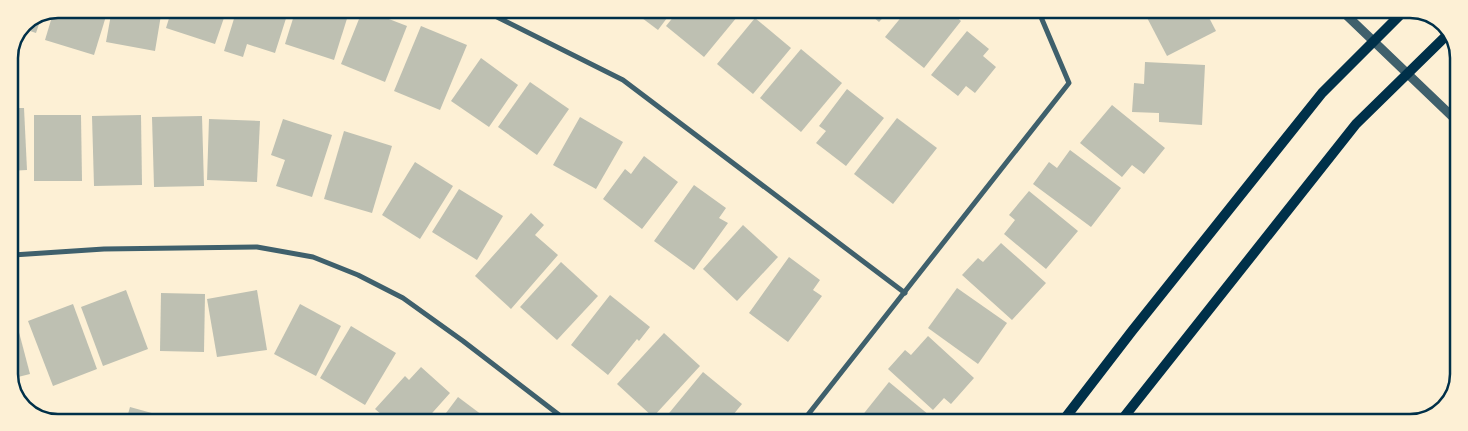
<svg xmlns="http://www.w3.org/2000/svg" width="1468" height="431" font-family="'PT Serif',serif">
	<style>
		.building { fill: #bec0b2 }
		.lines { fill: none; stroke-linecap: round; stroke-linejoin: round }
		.minor { stroke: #3f606c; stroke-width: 5 }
		.tertiary { stroke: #3f606c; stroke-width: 9 }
		.secondary { stroke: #003049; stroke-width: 10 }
		.rim { fill: none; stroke: #003049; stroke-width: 2.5 }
	</style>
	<rect width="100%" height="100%" fill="#fdf0d5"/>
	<g class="building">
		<path d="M57,9H94L107,13L94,55L45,40L54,10Z"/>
		<path d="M112,9L129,12L130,9H162L155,51L106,42Z"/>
		<path d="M172,9H227L215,44L166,28Z"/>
		<path d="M237,9H289L275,53L247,44L243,57L224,51Z"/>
		<path d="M296,9H350L334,60L285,44Z"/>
		<path d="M363,9L407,26L385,82L341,64Z"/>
		<path d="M630,9L673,10L658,30Z"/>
		<path d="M679,10H740L742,11L704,57L666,26Z"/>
		<path d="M865,10H890L879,22Z"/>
		<path d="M907,10H948L961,21L924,68L885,37Z"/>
		<path d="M1143,10H1205L1216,31L1167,56Z"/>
		<path d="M42,15L36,33L21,28L23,23Z"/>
		<path d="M755,18L791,48L753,94L717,64Z"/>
		<path d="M421,26L467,45L440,110L394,91Z"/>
		<path d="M967,31L989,49L983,56L996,67L975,93L966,86L958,96L931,75Z"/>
		<path d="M801,49L842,83L801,132L760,98Z"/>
		<path d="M481,58L518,85L489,127L451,101Z"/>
		<path d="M1145,62L1205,65L1202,125L1159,122V113L1132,112L1134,83L1144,84Z"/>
		<path d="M530,82L569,109L537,155L498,127Z"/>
		<path d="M847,89L884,118L846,166L816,143L826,131L819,126Z"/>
		<path d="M1112,105L1165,148L1144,174L1132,165L1122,177L1080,143Z"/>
		<path d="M9,108H24L27,170L9,171Z"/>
		<path d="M34,115H81L82,181H34Z"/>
		<path d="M141,115L142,185L94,186L92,116Z"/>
		<path d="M202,116L204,186L154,187L152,117Z"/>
		<path d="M580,117L623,142L596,189L553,165Z"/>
		<path d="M897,118L937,148L893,204L854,174Z"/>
		<path d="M209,119L260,121L257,182L207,180Z"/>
		<path d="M283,119L332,135L312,197L276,186L285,160L271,155Z"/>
		<path d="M344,131L392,146L372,213L324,199Z"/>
		<path d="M1070,150L1121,188L1091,227L1033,184L1049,162L1057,168Z"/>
		<path d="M644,156L678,182L642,229L603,199L625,169L631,174Z"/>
		<path d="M415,162L453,186L420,239L382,215Z"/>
		<path d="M694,185L726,208L719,218L728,223L694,270L654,241Z"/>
		<path d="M459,189L503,216L477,260L432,232Z"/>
		<path d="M1029,191L1078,231L1046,269L1004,234L1015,220L1009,215Z"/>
		<path d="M531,213L544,225L535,235L558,255L511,309L475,276Z"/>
		<path d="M743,225L778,257L737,301L703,269Z"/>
		<path d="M1001,243L1046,283L1012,320L962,275L978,258L983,262Z"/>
		<path d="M789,257L820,280L813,290L822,296L788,342L749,313Z"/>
		<path d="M561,262L598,296L557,340L520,307Z"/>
		<path d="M957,288L1007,323L978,364L928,328Z"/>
		<path d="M126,290L148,349L103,366L81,307Z"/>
		<path d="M257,290L267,350L217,357L207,299Z"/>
		<path d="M161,293L205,294L204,352L160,351Z"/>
		<path d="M610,295L650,327L639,341L637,339L608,375L571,345Z"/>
		<path d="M73,304L97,369L53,386L28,321Z"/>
		<path d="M300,304L341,326L316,376L274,354Z"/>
		<path d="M15,317L30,374L10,379L9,319Z"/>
		<path d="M351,326L396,353L365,405L320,378Z"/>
		<path d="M664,333L700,366L653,417L617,384Z"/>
		<path d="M928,336L974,378L951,404L944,398L933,410L888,369L905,350L911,355Z"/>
		<path d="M421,367L450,393L425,421H389L375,409L405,376L409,380Z"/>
		<path d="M703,372L742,404L728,421H669L665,418Z"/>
		<path d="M889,382L929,415L924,422H857Z"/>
		<path d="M458,397L490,421H440Z"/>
		<path d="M130,407L177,420V421H126Z"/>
		<path d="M101,417V421H76L75,419Z"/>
	</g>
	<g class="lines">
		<g class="minor">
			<path d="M481,9L623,80L905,293"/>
			<path d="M13,255L104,249L257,247L313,257L358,275L403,298L463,341L567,421"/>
			<path d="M803,421L1069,83L1038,10"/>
		</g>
		<path class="tertiary" d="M1341,10L1459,123"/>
		<g class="secondary">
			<path d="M1062,422L1132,331L1322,93L1405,10"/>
			<path d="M1120,422L1356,124L1450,32"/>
		</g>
	</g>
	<path d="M0 0H1468V431H0ZM58 18H1410A40 40 0 0 1 1450 58V374A40 40 0 0 1 1410 414H58A40 40 0 0 1 18 374V58A40 40 0 0 1 58 18Z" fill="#fdf0d5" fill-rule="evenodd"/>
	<path class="rim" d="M58 18H1410A40 40 0 0 1 1450 58V374A40 40 0 0 1 1410 414H58A40 40 0 0 1 18 374V58A40 40 0 0 1 58 18Z"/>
</svg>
